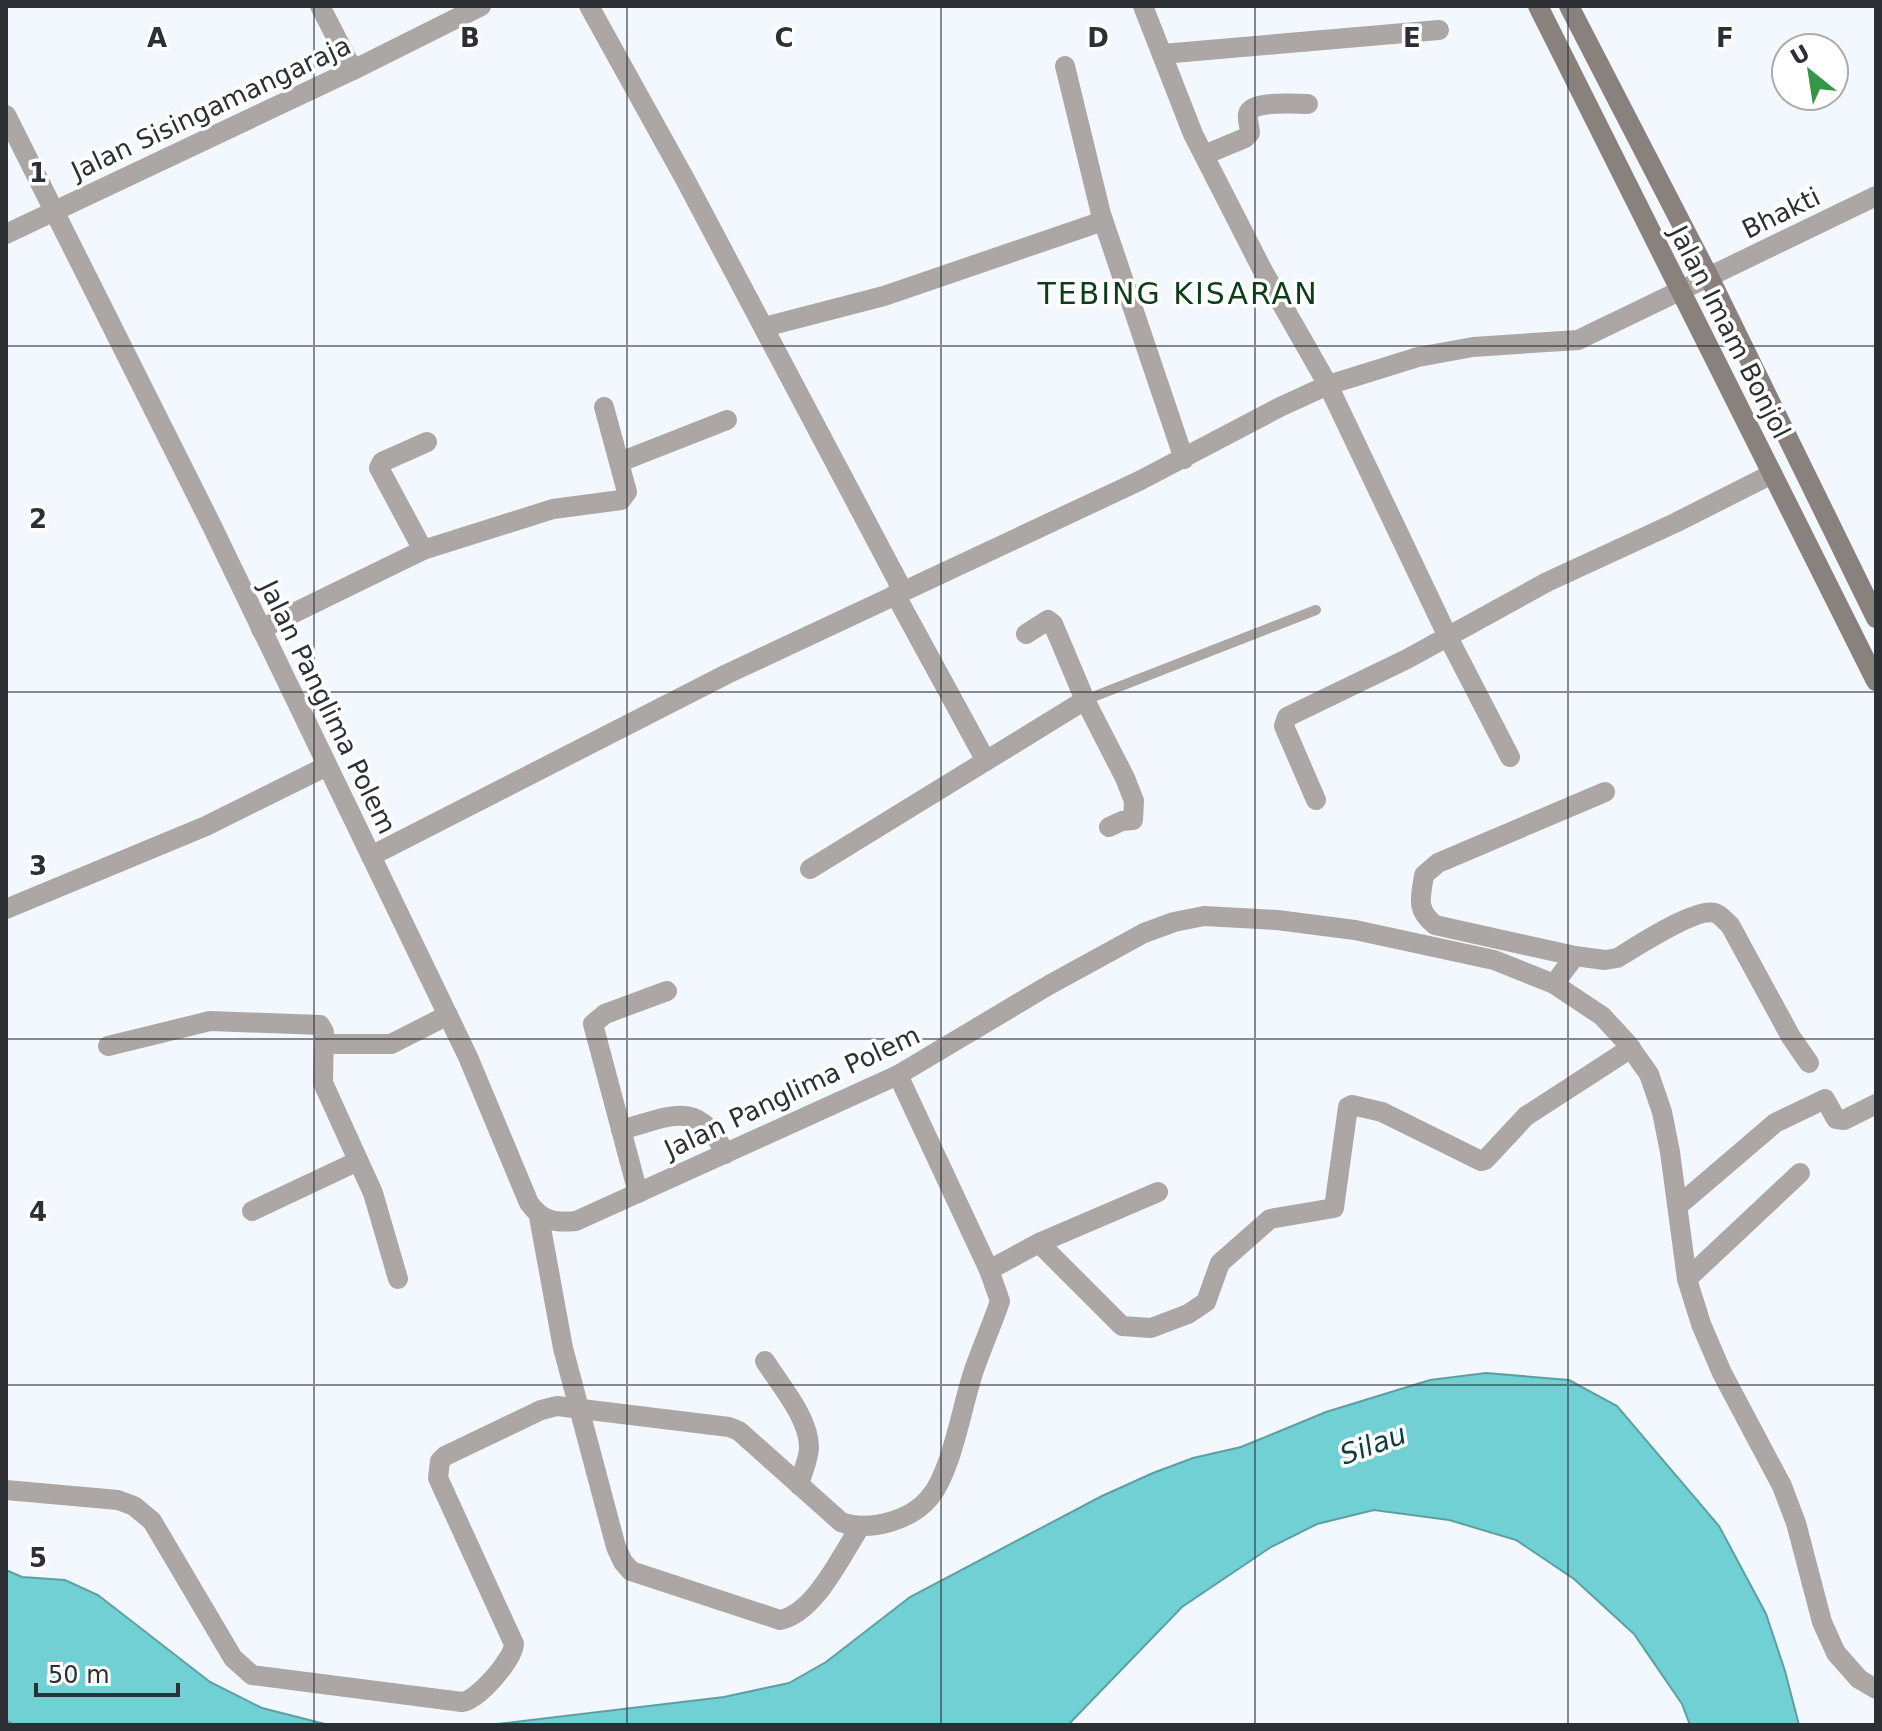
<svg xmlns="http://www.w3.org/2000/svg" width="1882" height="1731" font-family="'DejaVu Sans',sans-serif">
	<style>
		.water { fill: #70d0d3; stroke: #5ca0a3; stroke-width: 2 }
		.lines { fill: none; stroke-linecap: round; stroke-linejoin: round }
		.service { stroke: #aca7a4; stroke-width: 10 }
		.minor { stroke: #aca7a4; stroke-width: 20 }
		.tertiary { stroke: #aca7a4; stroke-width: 20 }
		.secondary { stroke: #88817c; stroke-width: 20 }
		.grid { fill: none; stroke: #2c2f33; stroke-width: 2; stroke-opacity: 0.55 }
		.labels { text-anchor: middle; stroke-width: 7; stroke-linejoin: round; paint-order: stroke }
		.street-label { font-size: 26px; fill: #2c2f33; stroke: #fff }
		.water-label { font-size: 28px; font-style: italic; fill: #103e3f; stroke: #fff }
		.quarter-label { font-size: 30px; letter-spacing: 2px; fill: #0d3d19; stroke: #fff }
		.grid-label { font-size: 26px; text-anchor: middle; font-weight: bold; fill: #2c2f33; stroke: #fff; stroke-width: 7; stroke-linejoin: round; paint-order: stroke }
	</style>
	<rect width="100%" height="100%" fill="#f3f7fe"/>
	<g class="water">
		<path d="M1486,1373L1569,1380L1617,1406L1719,1526L1766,1614L1785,1671L1799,1725H1690L1682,1704L1634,1634L1574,1579L1516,1540L1449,1520L1374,1510L1317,1524L1271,1547L1182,1607L1068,1725H489L724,1697L789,1683L826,1662L910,1597L1102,1496L1153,1473L1193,1458L1241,1447L1326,1412L1430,1380Z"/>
		<path d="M6,1570L22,1577L65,1580L98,1595L210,1682L262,1708L329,1725H14L6,1720Z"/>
	</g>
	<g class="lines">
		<path class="service" d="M1085,700L1316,610"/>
		<g class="minor">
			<path d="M320,6L353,70"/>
			<path d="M589,6L686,181L903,591"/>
			<path d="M1143,6L1193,134L1263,271L1328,385L1448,637L1510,757"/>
			<path d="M1162,54L1439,30"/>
			<path d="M1065,66L1101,214L1184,459"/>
			<path d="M6,115L210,522L468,1057L529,1203C542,1221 554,1223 576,1221L898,1075L1049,985L1144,933L1174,922L1204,916L1277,920L1355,930L1494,960L1554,984L1602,1016L1627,1043L1649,1074L1662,1112L1670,1152L1687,1279L1701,1324L1722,1373L1782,1486L1796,1523L1822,1622L1836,1653L1859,1679L1876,1689"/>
			<path d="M1204,155L1245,138L1250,133C1250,128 1247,120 1248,114C1251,100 1295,104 1308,104"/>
			<path d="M764,327L884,296L1103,221"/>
			<path d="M620,462L727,420"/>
			<path d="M423,550L379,468L382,462L427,442"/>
			<path d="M895,594L986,761"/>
			<path d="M261,629L423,550L553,509L621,500L627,492L604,407"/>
			<path d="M1026,634L1048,620L1053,624L1085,700L1125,778L1134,801L1133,820L1122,821L1109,827"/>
			<path d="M1316,800L1284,726L1287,717L1407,659L1547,582L1675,523L1772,474"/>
			<path d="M371,856L727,674L1139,481L1280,407L1328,385L1418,357L1473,347L1578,340L1876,196"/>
			<path d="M810,869L1085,700"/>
			<path d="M6,909L206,826L327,766"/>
			<path d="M1575,956L1605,960L1617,958C1636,947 1696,907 1715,913C1721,915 1725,921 1730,925L1791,1037L1809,1063"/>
			<path d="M1554,984L1575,956L1435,925C1415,909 1421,898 1424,875L1438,863L1605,792"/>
			<path d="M324,1044H391L448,1015"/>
			<path d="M108,1046L210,1021L320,1025L324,1032L323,1083L373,1193L398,1279"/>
			<path d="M621,1130C669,1117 700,1097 725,1154"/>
			<path d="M638,1193L593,1024L605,1014L667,991"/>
			<path d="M1678,1206L1775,1123L1825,1099L1836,1119L1844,1120L1876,1104"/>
			<path d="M252,1211L358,1161"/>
			<path d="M539,1217L563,1348L616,1547L623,1562L631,1571L780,1620C815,1613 841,1556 860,1527"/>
			<path d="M1039,1243L1122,1326L1151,1328L1188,1314L1206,1302L1220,1263L1270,1219L1334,1208L1348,1107L1352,1105L1382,1112L1481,1161L1485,1160L1526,1116L1631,1048"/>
			<path d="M989,1270L1039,1243L1158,1192"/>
			<path d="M1687,1279L1800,1173"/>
			<path d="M765,1361C780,1385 809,1418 809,1447C809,1459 802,1473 799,1485"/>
			<path d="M6,1490L118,1500L134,1506L152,1521L233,1658L252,1675L462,1702C478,1700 513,1660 514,1644L438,1478L440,1461L445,1456L541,1410L557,1406L729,1427L739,1431L841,1522C869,1532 911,1521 930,1497C952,1471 962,1405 974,1370C982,1347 992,1325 1000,1301L989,1270L898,1075"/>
		</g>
		<path class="tertiary" d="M6,234L353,70L481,6"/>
		<g class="secondary">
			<path d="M1538,6L1876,681"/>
			<path d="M1569,6L1709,277L1876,618"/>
		</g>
	</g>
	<path class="grid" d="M314,6V1725M627,6V1725M941,6V1725M1255,6V1725M1568,6V1725M6,346H1876M6,692H1876M6,1039H1876M6,1385H1876"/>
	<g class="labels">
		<g class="street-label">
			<text transform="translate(211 108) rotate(-25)" y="9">Jalan Sisingamangaraja</text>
			<text transform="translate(1781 213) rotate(-26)" y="9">Bhakti</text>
			<text transform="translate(1730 332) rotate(63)" y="9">Jalan Imam Bonjol</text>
			<text transform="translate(328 707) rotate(64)" y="9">Jalan Panglima Polem</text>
			<text transform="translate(792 1092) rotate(-25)" y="9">Jalan Panglima Polem</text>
		</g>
		<g class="water-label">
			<text transform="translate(1373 1444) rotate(-20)" y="10">Silau</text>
		</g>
		<g class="quarter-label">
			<text x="1178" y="304">TEBING KISARAN</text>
		</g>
	</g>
	<g class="grid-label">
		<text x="157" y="47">A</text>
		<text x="470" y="47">B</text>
		<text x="784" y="47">C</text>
		<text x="1098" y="47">D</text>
		<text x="1412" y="47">E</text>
		<text x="1725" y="47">F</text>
		<text x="38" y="182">1</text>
		<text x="38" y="528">2</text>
		<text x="38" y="875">3</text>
		<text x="38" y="1221">4</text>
		<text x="38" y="1567">5</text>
	</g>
	<rect width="1882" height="1731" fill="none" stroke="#2c2f33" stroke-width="16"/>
	<g transform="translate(1810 72) rotate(330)"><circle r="38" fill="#ffffff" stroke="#abacad" stroke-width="2"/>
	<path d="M0-6L14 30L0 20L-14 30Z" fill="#35964a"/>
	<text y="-12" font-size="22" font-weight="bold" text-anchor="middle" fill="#2c2f33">U</text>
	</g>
	<path d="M36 1683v12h142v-12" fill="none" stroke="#2c2f33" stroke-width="4"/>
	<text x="48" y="1683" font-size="24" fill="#2c2f33" stroke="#ffffff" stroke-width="6" paint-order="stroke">50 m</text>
</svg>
